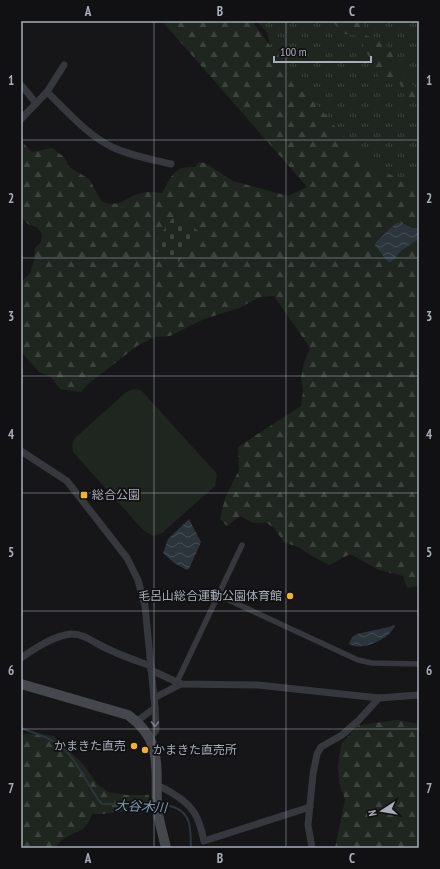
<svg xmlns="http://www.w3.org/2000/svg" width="440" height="869" font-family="'PT Sans Narrow','Noto Sans JP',sans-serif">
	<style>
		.grass { fill: url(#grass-tufts) }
		.forest { fill: url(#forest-firs) }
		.cemetery { fill: url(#cemetery-stones) }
		.pitch { fill: #1e261f }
		.water { fill: url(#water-waves) }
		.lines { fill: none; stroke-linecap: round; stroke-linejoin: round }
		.stream { stroke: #2c353c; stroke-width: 2 }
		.pedestrian { stroke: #37383d; stroke-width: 5.5 }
		.minor { stroke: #37383d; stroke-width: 7 }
		.secondary { stroke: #45474d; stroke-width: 10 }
		.oneway { stroke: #757881 }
		.grid { fill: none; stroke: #a8adb8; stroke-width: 1; stroke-opacity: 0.55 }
		.poi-dot { fill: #f2b134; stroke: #111113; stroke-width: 1.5 }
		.labels { text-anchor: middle; stroke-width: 3.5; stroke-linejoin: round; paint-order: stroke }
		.poi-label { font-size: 12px; fill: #a8adb8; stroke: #111113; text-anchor: start }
		.water-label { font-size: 13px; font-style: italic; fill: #7f9bb3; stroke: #111113 }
		.neatline { fill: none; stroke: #a8adb8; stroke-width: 1.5 }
		.grid-label { font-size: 13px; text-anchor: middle; font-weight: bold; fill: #a8adb8 }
	</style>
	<defs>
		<pattern id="grass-tufts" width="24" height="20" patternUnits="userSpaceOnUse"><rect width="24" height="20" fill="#1e261f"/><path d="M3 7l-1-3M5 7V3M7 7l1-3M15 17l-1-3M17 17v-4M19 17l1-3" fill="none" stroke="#3c433d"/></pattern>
		<pattern id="forest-firs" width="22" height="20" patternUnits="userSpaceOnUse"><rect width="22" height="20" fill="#1e261f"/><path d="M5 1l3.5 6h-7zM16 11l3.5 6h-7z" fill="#3c433d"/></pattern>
		<pattern id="cemetery-stones" width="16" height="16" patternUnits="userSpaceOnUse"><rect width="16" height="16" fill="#1e261f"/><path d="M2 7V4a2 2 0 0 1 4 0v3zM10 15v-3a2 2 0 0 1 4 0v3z" fill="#3c433d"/></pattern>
		<pattern id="water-waves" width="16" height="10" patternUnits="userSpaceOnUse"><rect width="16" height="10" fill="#2c353c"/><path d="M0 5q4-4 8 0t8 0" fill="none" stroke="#485056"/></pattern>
	</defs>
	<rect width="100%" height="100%" fill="#161618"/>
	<path class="grass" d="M256,21H419V214L280,90L267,32Z"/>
	<g class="forest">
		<path d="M162,21H252L283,63L363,161L399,179L419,184V586L407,588L403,576L379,570L350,554L329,565L312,556L300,548L284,542L274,528L267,523H253L240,516L227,526L220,519L225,498L239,470L238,447L301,406L303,391L301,378L304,363L310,348L274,296L260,297L239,308L204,319L170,336L155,337L137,346L88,384L81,392L60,389L51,377L39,372L23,354L21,350V282L30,273L34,260L35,248L41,242L42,234L37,227L29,225L21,217V141L32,152L52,148L64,157L69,167L89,179L102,202C123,208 124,197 142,193C148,191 155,193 162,193C167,185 172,171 182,168C185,167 191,167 195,167L199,162L205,163L233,181L288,196L307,187Z"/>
		<path d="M334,21H360L365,28V35L384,42L392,52L396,65L419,92V104L407,96L400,84L386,83L378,76L362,42L355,35L344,34L334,23Z"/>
		<path d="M397,720L419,724V848H335L345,800L339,782L338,766L341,744L359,725Z"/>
		<path d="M25,734H42L54,736L84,765L97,784L108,792L127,795H149L150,812H118L103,814H92C90,819 88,824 84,828C73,836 65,834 55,848H21V736Z"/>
	</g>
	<path class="cemetery" d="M175,215L200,232L175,267L151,247Z"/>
	<path class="pitch" d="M133,389L141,390L217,474L215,486L162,533L153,536L144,531L73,452C72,447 72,444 74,439L125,393Z"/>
	<g class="water">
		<path d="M398,223H402L412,228H419V239L402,250L391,262H388L375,245L377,241L395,224Z"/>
		<path d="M189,519L201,542L189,569L187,570L174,563L163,553L168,539Z"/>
		<path d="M395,625C391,639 361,652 349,644L352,637L357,634L389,627Z"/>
	</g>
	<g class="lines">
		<g class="stream">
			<path d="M21,728C33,733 47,736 58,744C77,757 87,787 102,804H154"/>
			<path d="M160,804C166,804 170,806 176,808C193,816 190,832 191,848"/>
		</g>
		<g class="pedestrian">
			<path d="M218,595L358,660L372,663L419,664"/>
			<path d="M177,682L242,545"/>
		</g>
		<g class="minor">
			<path d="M21,85L36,103"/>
			<path d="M47,92C67,111 87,135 112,147C131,156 151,159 171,164"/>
			<path d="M21,119L47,92L64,65"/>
			<path d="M21,451L67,481L127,558L138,580L145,606L155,708L156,730L149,739"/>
			<path d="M21,658C35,648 53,636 71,634C84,633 97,645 108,649C122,656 137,661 151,666"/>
			<path d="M151,670L181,684L258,685L379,698L419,695"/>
			<path d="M154,698L181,684"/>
			<path d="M137,721L155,708"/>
			<path d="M157,786C163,787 167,790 172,793C194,806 199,817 204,841L310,807"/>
			<path d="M312,848L308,825L313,774L317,754L321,747L342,735L358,721L379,698"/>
		</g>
		<path class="secondary" d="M21,684L128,715C164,741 155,768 157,805C158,820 163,834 166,848"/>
	</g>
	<defs><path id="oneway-chevron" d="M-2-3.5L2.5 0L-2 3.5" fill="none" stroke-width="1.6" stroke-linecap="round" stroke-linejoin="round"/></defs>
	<use class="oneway" href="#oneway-chevron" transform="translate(155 724) rotate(91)"/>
	<path class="grid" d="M154,21V848M286,21V848M21,140H419M21,258H419M21,376H419M21,493H419M21,611H419M21,729H419"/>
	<g class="poi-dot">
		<rect x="80" y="491" width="8" height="8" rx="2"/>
		<circle cx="290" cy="596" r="4"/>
		<circle cx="134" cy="746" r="4"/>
		<circle cx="145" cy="750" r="4"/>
	</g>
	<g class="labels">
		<g class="poi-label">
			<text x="92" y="499">総合公園</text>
			<text x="282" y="600" text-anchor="end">毛呂山総合運動公園体育館</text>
			<text x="126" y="750" text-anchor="end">かまきた直売</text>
			<text x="153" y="754">かまきた直売所</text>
		</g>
		<g class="water-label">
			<text transform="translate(141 806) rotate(3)" y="5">大谷木川</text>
		</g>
	</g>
	<rect width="440" height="869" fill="none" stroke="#111113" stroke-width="44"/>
	<g transform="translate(382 811) rotate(258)" stroke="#111113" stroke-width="3" paint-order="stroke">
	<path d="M0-3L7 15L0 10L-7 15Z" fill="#a8adb8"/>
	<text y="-6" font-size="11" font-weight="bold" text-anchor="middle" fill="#a8adb8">N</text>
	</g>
	<path d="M274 56v6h97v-6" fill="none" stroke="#a8adb8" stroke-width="2"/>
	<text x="280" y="56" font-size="12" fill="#a8adb8" stroke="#111113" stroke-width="3" paint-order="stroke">100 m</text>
	<rect x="22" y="22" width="396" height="825" class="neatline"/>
	<g class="grid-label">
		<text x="88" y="16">A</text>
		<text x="220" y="16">B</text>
		<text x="352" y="16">C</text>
		<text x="11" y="85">1</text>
		<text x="429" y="85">1</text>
		<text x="11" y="203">2</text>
		<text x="429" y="203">2</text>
		<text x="11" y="321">3</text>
		<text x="429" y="321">3</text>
		<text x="11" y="439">4</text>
		<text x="429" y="439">4</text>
		<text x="11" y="557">5</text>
		<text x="429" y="557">5</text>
		<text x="11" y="675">6</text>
		<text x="429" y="675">6</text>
		<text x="11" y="793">7</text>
		<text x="429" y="793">7</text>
		<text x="88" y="863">A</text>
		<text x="220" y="863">B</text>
		<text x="352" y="863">C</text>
	</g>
</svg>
